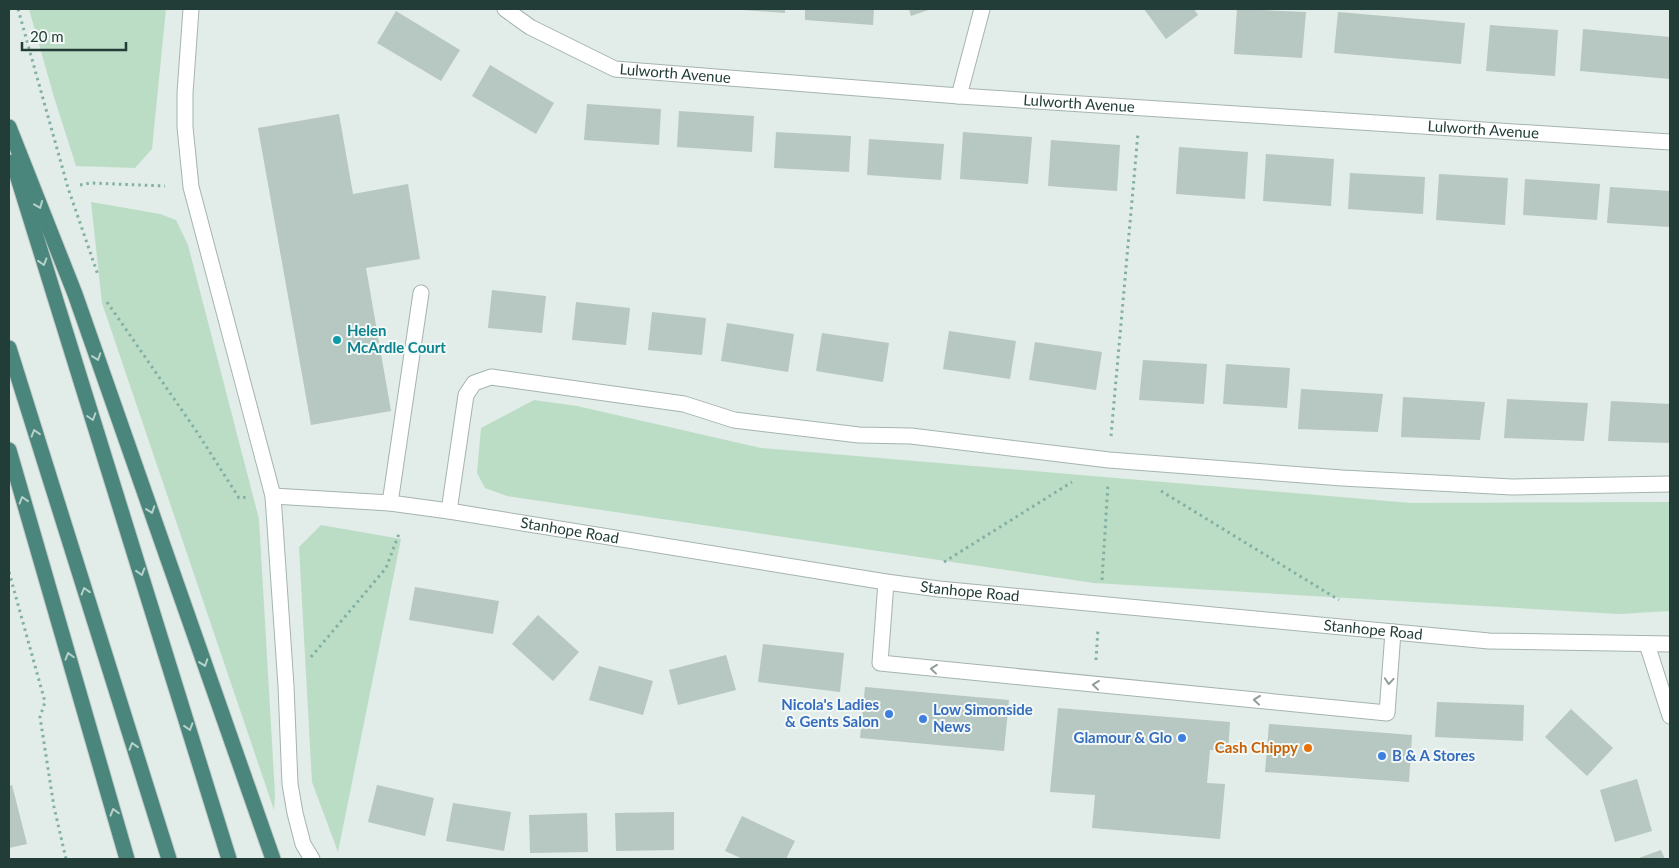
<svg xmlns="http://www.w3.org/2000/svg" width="1679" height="868" font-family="Lato,sans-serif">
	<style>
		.green { fill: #bbddc6 }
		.building { fill: #b7c7c1 }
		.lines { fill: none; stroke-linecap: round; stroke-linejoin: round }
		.service-casing { stroke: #a5b4af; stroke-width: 17 }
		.minor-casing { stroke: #a5b4af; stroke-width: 17 }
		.trunk-casing { stroke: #c1c9c7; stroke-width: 17 }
		.path { stroke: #82b0a4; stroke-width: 3; stroke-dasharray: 2.5 4; stroke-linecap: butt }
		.service { stroke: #fff; stroke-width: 15 }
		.minor { stroke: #fff; stroke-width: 15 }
		.trunk { stroke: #4a867b; stroke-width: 15 }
		.oneway { stroke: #b7d1cb }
		.oneway2 { stroke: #909e9b }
		.culture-dot { fill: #0f9aa8; stroke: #f2f9f6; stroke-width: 2 }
		.shop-dot { fill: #3f7fe0; stroke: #f2f9f6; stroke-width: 2 }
		.food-dot { fill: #e8710a; stroke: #f2f9f6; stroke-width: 2 }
		.labels { text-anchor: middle; stroke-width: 4; stroke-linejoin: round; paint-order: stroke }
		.street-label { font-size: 15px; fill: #223d37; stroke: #f2f9f6 }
		.culture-label { font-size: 15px; font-weight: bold; fill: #0d838f; stroke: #f2f9f6; text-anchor: start }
		.shop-label { font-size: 15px; font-weight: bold; fill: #366cbe; stroke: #f2f9f6; text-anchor: end }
		.food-label { font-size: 15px; font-weight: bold; fill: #c56008; stroke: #f2f9f6; text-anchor: end }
	</style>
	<rect width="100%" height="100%" fill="#e2ece8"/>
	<g class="green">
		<path d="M29,9H166L152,149L135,168L76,166L54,97Z"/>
		<path d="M91,202L160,214L176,220L188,245L259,519L275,794L274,810L102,303Z"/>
		<path d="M534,400L577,406L761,448L1411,503L1670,502V611L1619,614L1094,583L507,496L485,488L477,473L481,428Z"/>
		<path d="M321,525L401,539L338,852L312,782L299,547Z"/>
	</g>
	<g class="building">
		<path d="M743,9H785V13L743,10Z"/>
		<path d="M805,9H874L873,25L805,20Z"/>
		<path d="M909,9H931L911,16Z"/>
		<path d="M1144,9H1194L1198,15L1166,39Z"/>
		<path d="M1237,9L1306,12L1302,58L1234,54Z"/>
		<path d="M396,11L460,50L441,81L377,43Z"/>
		<path d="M1338,12L1465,23L1461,64L1334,53Z"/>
		<path d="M1490,25L1558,30L1555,76L1486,71Z"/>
		<path d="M1583,29L1670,37V79L1580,71Z"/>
		<path d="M490,65L554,103L536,134L472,96Z"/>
		<path d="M587,104L661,109L659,145L584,140Z"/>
		<path d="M679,111L754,116L752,152L677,147Z"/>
		<path d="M339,114L353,194L408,184L420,259L366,268L391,411L311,425L258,128Z"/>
		<path d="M776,132L851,136L849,172L774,168Z"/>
		<path d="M963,132L1032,137L1028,184L960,179Z"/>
		<path d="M869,139L944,144L941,180L867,175Z"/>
		<path d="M1051,140L1120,145L1117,191L1048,186Z"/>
		<path d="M1179,147L1248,152L1245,199L1176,194Z"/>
		<path d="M1266,154L1334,159L1331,206L1263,201Z"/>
		<path d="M1350,173L1425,177L1423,214L1348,209Z"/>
		<path d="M1439,174L1508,178L1505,225L1436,220Z"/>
		<path d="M1525,179L1600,184L1597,220L1523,215Z"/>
		<path d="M1610,187L1670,191V227L1607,223Z"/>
		<path d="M492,290L546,296L542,333L488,328Z"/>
		<path d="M576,302L630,308L626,345L572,340Z"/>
		<path d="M652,312L706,318L702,355L648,350Z"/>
		<path d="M727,323L794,334L788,372L721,361Z"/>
		<path d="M949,331L1016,341L1010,379L943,369Z"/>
		<path d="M822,333L889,343L883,382L816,371Z"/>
		<path d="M1035,342L1102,352L1096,390L1029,380Z"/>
		<path d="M1143,360L1207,364L1204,404L1139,400Z"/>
		<path d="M1226,364L1290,368L1287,408L1223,404Z"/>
		<path d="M1301,389L1383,394L1378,432L1298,429Z"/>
		<path d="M1403,397L1485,402L1480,440L1401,437Z"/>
		<path d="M1507,399L1588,403L1584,441L1504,438Z"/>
		<path d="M1611,401L1670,404V443L1608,441Z"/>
		<path d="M415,587L499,601L493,634L409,620Z"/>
		<path d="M538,615L579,652L553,681L512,644Z"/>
		<path d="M763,644L844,653L840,692L758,682Z"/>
		<path d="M726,655L736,690L678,705L669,670Z"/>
		<path d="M599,666L653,681L643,715L589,700Z"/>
		<path d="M865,687L1009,700L1004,751L860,738Z"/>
		<path d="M1437,702L1524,705L1523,741L1435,737Z"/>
		<path d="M1058,708L1230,722L1228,751L1210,750L1207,783L1225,784L1220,839L1092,828L1095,795L1050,792Z"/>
		<path d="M1571,709L1613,748L1587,776L1545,737Z"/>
		<path d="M1269,724L1412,735L1409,782L1265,772Z"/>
		<path d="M1637,779L1652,831L1615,842L1600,790Z"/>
		<path d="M12,785L27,844L9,848V786Z"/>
		<path d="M377,785L434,798L425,836L368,822Z"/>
		<path d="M453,803L511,812L504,851L446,841Z"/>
		<path d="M674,812V850L616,851L615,813Z"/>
		<path d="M587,813L588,852L530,853L529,815Z"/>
		<path d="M742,816L795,841L786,859H743L725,851Z"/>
		<path d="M1661,850L1665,859H1636Z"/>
	</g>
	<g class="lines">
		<defs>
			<g id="service">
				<path d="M390,503L421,293"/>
				<path d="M886,582L880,663L1387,713L1393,632"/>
			</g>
			<g id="minor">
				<path d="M191,9L185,93V127L191,187L273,496L286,686L290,784L295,813L303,844L312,859"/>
				<path id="s1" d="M505,9L530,27L615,69L959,96L1670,142"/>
				<path d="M959,96L982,9"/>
				<path id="s2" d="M273,496L390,503L449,511L886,582L939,589L1489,641L1670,644"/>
				<path d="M449,511L466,395L474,383L491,377L684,404L734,420L859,435L911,436L1109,460L1342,478L1512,487L1670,484"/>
				<path d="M1647,644L1670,716"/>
			</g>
			<g id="trunk">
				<path d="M9,127L75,294L273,859"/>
				<path d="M13,162L229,859"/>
				<path d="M9,348L169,859"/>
				<path d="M9,450L127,859"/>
			</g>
		</defs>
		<use href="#service" class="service-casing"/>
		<use href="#minor" class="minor-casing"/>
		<use href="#trunk" class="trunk-casing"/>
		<g class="path">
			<path d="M18,9L68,188L98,275"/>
			<path d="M80,185L91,183L165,186"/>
			<path d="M107,302L197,432L239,498L247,497"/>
			<path d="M1111,436L1138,133"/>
			<path d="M1161,491L1339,600"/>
			<path d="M944,562L1072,482"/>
			<path d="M9,572L45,702L40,717L54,807L66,859"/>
			<path d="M1102,580L1108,484"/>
			<path d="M311,657L386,568L400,531"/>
			<path d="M1096,660L1098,629"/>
		</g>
		<use href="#service" class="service"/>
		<use href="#minor" class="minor"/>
		<use href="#trunk" class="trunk"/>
	</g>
	<defs><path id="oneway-chevron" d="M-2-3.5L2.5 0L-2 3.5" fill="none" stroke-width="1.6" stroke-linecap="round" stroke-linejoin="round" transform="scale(1.25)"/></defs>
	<g class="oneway">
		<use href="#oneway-chevron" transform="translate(39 205) rotate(68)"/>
		<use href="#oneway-chevron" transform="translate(43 262) rotate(73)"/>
		<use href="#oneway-chevron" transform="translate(97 357) rotate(71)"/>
		<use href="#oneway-chevron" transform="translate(92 417) rotate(72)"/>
		<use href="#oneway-chevron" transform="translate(35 433) rotate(-107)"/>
		<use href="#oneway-chevron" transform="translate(23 500) rotate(-107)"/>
		<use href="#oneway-chevron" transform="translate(151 510) rotate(71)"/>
		<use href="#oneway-chevron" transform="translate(141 572) rotate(73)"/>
		<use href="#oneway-chevron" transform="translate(85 591) rotate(-107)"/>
		<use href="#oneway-chevron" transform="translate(69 656) rotate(-106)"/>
		<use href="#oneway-chevron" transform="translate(204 663) rotate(71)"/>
		<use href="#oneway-chevron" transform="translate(189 727) rotate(73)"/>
		<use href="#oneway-chevron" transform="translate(133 746) rotate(-107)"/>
		<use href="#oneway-chevron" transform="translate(114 812) rotate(-106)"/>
	</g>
	<g class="oneway2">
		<use href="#oneway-chevron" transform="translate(934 669) rotate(-174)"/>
		<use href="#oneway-chevron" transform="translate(1389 681) rotate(94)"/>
		<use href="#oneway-chevron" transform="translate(1096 685) rotate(-174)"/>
		<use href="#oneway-chevron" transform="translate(1257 700) rotate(-174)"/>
	</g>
	<circle class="culture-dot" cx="337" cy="340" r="5"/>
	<g class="shop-dot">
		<circle cx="889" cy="714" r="5"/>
		<circle cx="923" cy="719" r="5"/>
		<circle cx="1182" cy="738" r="5"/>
		<circle cx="1382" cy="756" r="5"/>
	</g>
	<circle class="food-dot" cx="1308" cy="748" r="5"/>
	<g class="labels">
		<g class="street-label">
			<text dy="5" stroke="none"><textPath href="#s1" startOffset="186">Lulworth Avenue</textPath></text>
			<text dy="5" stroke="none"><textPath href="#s1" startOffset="591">Lulworth Avenue</textPath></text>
			<text dy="5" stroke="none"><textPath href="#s1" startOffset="996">Lulworth Avenue</textPath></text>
			<text dy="5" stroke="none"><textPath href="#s2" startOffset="299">Stanhope Road</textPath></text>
			<text dy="5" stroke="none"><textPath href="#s2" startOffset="704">Stanhope Road</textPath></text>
			<text dy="5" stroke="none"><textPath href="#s2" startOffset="1109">Stanhope Road</textPath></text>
		</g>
		<g class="culture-label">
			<text x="347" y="336">Helen<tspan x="347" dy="17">McArdle Court</tspan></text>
		</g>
		<g class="shop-label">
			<text x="879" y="710">Nicola's Ladies<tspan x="879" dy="17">&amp; Gents Salon</tspan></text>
			<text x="933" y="715" text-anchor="start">Low Simonside<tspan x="933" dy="17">News</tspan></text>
			<text x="1172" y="743">Glamour &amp; Glo</text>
			<text x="1392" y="761" text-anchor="start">B &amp; A Stores</text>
		</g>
		<g class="food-label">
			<text x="1298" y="753">Cash Chippy</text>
		</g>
	</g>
	<rect width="1679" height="868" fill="none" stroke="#223d37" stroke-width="20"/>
	<path d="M22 42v8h104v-8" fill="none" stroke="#223d37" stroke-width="2.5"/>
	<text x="30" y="42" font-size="15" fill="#223d37" stroke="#f2f9f6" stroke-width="4" paint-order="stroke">20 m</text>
</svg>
